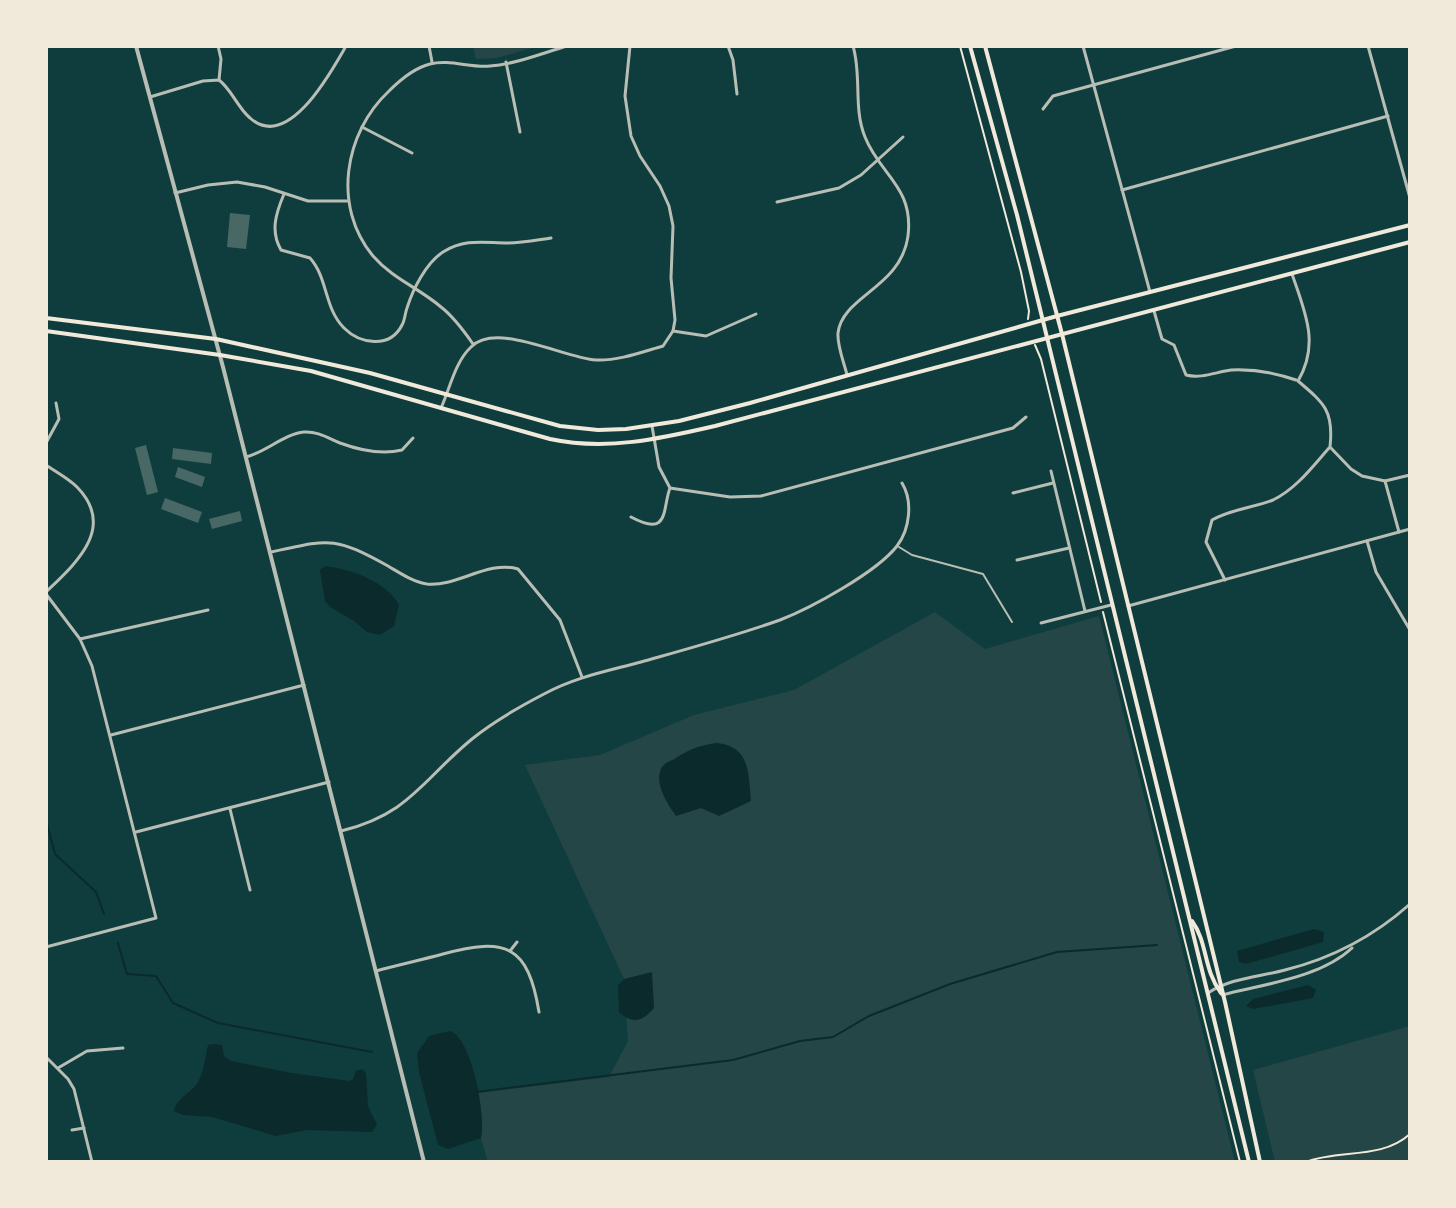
<svg xmlns="http://www.w3.org/2000/svg" width="1456" height="1208" font-family="'Source Sans 3',sans-serif">
	<style>
		.green { fill: #244646 }
		.water { fill: #0a2a2b }
		.lines { fill: none; stroke-linecap: round; stroke-linejoin: round }
		.stream { stroke: #0a2a2b; stroke-width: 2 }
		.building { fill: #486865 }
		.path { stroke: #f1e9da; stroke-width: 2 }
		.service { stroke: #b8beb3; stroke-width: 2 }
		.minor { stroke: #b8beb3; stroke-width: 3 }
		.tertiary { stroke: #b8beb3; stroke-width: 4 }
		.secondary { stroke: #f1e9da; stroke-width: 4 }
	</style>
	<rect width="100%" height="100%" fill="#0f3d3e"/>
	<g class="green">
		<path d="M473,46H540L496,58L476,59Z"/>
		<path d="M935,612L985,649L1099,616L1235,1162H488L481,1138L478,1093L609,1077L628,1041L624,979L525,765L600,755L694,715L794,690Z"/>
		<path d="M1410,1026V1162H1275L1253,1070Z"/>
	</g>
	<g class="water">
		<path d="M325,566C349,569 387,581 399,605L394,626L380,635L367,632L354,621L330,607L325,601L320,570Z"/>
		<path d="M717,743C751,747 748,773 751,801L719,816L701,808L676,816C668,805 654,784 661,769C663,763 671,761 676,758C689,749 701,745 717,743Z"/>
		<path d="M1314,929L1324,932L1323,942L1246,964L1239,962L1237,951Z"/>
		<path d="M652,972L654,1008C643,1021 633,1025 619,1012L618,985L624,979Z"/>
		<path d="M1308,985L1316,990L1313,998L1253,1009L1246,1006L1253,999Z"/>
		<path d="M450,1031C472,1038 486,1116 481,1138L448,1149L438,1145L419,1072L417,1053L429,1036Z"/>
		<path d="M213,1044L222,1045L224,1056L231,1061L292,1073L349,1081L353,1079L356,1071L362,1069L366,1073L368,1106L377,1125L372,1132L307,1130L276,1136L212,1117L183,1115L174,1111C177,1098 188,1095 196,1085C204,1074 205,1058 208,1045Z"/>
	</g>
	<g class="lines">
		<g class="stream">
			<path d="M46,820L55,854L96,892L104,914"/>
			<path d="M118,943L127,974L156,976L173,1003L218,1023L372,1052"/>
			<path d="M476,1092L733,1060L800,1041L833,1037L869,1016L950,984L1057,952L1157,945"/>
		</g>
	</g>
	<g class="building">
		<path d="M230,213L250,215L246,249L227,247Z"/>
		<path d="M146,445L158,492L147,495L135,448Z"/>
		<path d="M173,448L212,453L211,464L172,459Z"/>
		<path d="M178,467L205,477L202,487L175,477Z"/>
		<path d="M165,498L202,512L198,523L161,509Z"/>
		<path d="M240,511L242,521L212,529L209,519Z"/>
	</g>
	<g class="lines">
		<g class="path">
			<path d="M960,46L1021,272L1029,311L1028,319"/>
			<path d="M1035,345L1041,359L1101,602"/>
			<path d="M1103,612L1240,1162"/>
			<path d="M1306,1162C1340,1149 1381,1160 1410,1134"/>
		</g>
		<path class="service" d="M899,547L912,555L983,574L1012,622"/>
		<g class="minor">
			<path d="M218,46L221,59L219,80"/>
			<path d="M429,46L432,62"/>
			<path d="M728,46L733,60L737,94"/>
			<path d="M1083,46L1150,292"/>
			<path d="M1368,46L1410,198"/>
			<path d="M506,62L520,132"/>
			<path d="M150,97L203,81L219,80C232,90 237,107 250,118C288,152 331,72 346,46"/>
			<path d="M1043,109L1053,96L1236,46"/>
			<path d="M362,127L412,153"/>
			<path d="M1122,190L1388,116"/>
			<path d="M175,193L208,185L237,182L265,187L308,201H347"/>
			<path d="M284,194C276,213 270,231 281,250L310,258C328,278 324,308 344,328C360,344 390,349 402,325C405,320 405,313 407,308C413,289 426,263 443,252C466,238 484,243 508,243C523,243 537,240 551,238"/>
			<path d="M777,202L839,188L861,175L903,137"/>
			<path d="M1292,274C1305,312 1320,344 1298,381C1324,403 1334,411 1330,447L1351,469L1362,476L1385,481L1399,532"/>
			<path d="M1154,311L1162,339L1174,345L1186,375C1201,379 1216,372 1231,370C1253,369 1276,373 1296,380"/>
			<path d="M673,331L706,336L756,314"/>
			<path d="M473,344C464,331 454,317 441,307C419,288 393,279 373,256C332,207 344,133 389,91C400,80 414,68 430,64C449,59 471,68 490,66C516,64 543,53 567,46"/>
			<path d="M847,375C844,362 837,346 838,333C842,296 901,288 908,236C914,187 880,175 865,137C853,108 862,76 853,46"/>
			<path d="M441,408C450,388 455,362 471,347C496,321 564,358 596,360C618,361 642,352 663,346L673,331L675,320L671,278L673,226L669,206L660,186L640,156L631,136L625,96L630,46"/>
			<path d="M46,443L59,419L56,403"/>
			<path d="M246,457C266,452 284,434 304,432C317,431 328,438 340,443C359,450 382,455 402,450L413,438"/>
			<path d="M46,465C56,472 68,478 77,487C117,528 75,564 46,592"/>
			<path d="M1051,471L1085,611"/>
			<path d="M1385,481L1410,475"/>
			<path d="M670,488L730,497L761,496L1013,428L1026,417"/>
			<path d="M1013,493L1053,483"/>
			<path d="M631,517C670,538 662,509 670,488L659,467L652,426"/>
			<path d="M1367,541L1376,572L1410,630"/>
			<path d="M271,552C331,539 333,536 388,566C400,573 413,582 427,584C457,587 488,560 518,569L560,620L582,677"/>
			<path d="M1017,560L1069,548"/>
			<path d="M1225,580L1206,542L1212,520C1231,509 1253,508 1273,500C1296,489 1313,466 1329,448"/>
			<path d="M46,594L80,639L92,666L156,918L46,947"/>
			<path d="M1128,606L1410,529"/>
			<path d="M1041,623L1111,605"/>
			<path d="M80,639L208,610"/>
			<path d="M111,735L304,685"/>
			<path d="M230,809L250,890"/>
			<path d="M341,831C410,814 422,780 472,739C494,721 519,707 544,694C575,677 608,671 641,662C687,649 735,636 780,620C811,608 877,572 897,546C910,529 913,501 902,483"/>
			<path d="M136,832L329,782"/>
			<path d="M510,951L517,942"/>
			<path d="M376,971C398,965 421,960 443,954C506,937 528,945 539,1012"/>
			<path d="M1208,993C1230,978 1259,977 1285,970C1333,958 1373,937 1410,904"/>
			<path d="M1222,995C1264,984 1320,978 1352,948"/>
			<path d="M46,1057L68,1079L74,1089L92,1162"/>
			<path d="M58,1068L87,1051L123,1048"/>
			<path d="M72,1130L84,1128"/>
		</g>
		<path class="tertiary" d="M136,46L223,367L424,1162"/>
		<g class="secondary">
			<path d="M970,46L1017,215L1249,1162"/>
			<path d="M985,46L1062,334L1225,1002L1260,1162"/>
			<path d="M46,318L216,339L370,373L560,426L598,430L626,429L679,421L750,403L1057,316L1410,225"/>
			<path d="M46,331L220,355L311,371L550,439C606,451 659,439 715,426L1410,242"/>
			<path d="M1192,921C1208,943 1203,969 1221,993"/>
		</g>
	</g>
	<rect width="1456" height="1208" fill="none" stroke="#f1e9da" stroke-width="96"/>
</svg>
